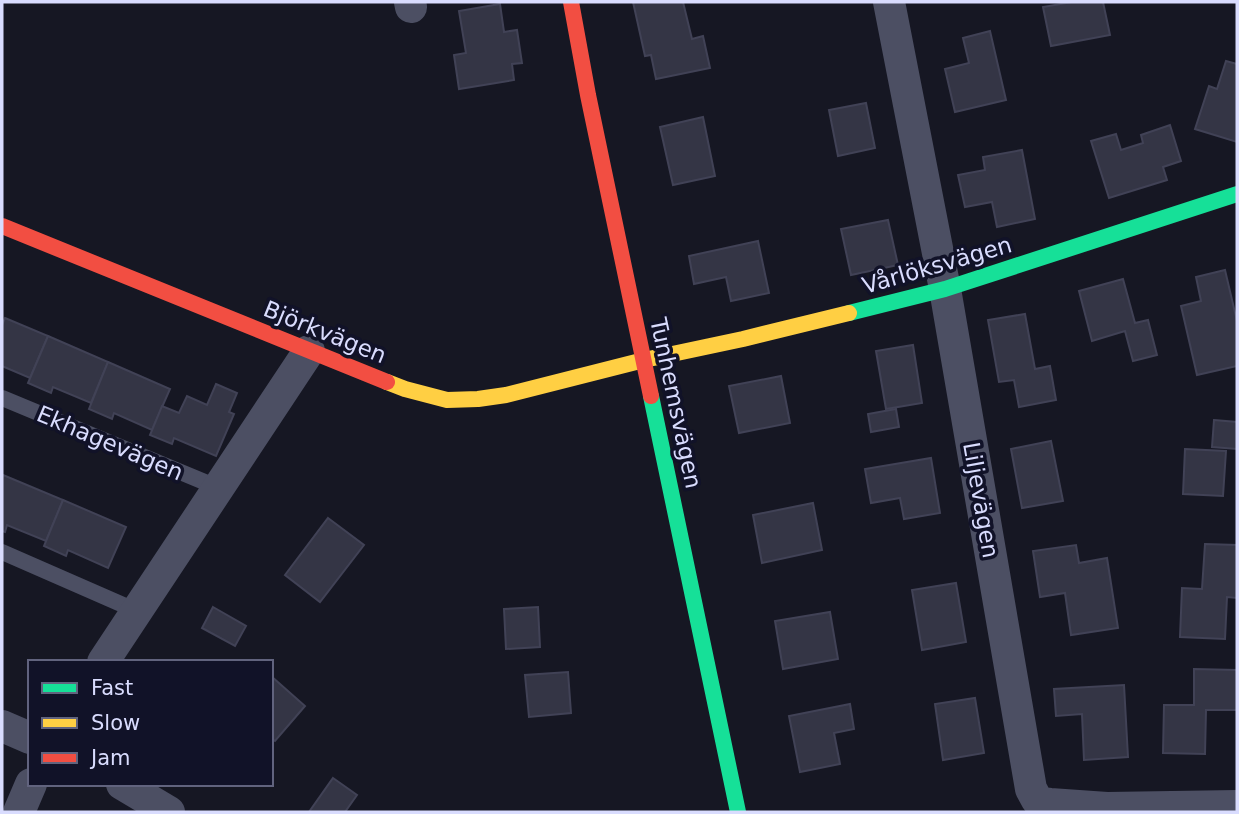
<svg xmlns="http://www.w3.org/2000/svg" width="1239" height="814" font-family="'DejaVu Sans',sans-serif">
	<style>
		.building { fill: #343545; stroke: #414256; stroke-width: 2 }
		.lines { fill: none; stroke-linecap: round; stroke-linejoin: round }
		.lane { stroke: #4c4f63; stroke-width: 16 }
		.street { stroke: #4c4f63; stroke-width: 32 }
		.fast { stroke: #16e098; stroke-width: 16 }
		.slow { stroke: #ffcf43; stroke-width: 16 }
		.jam { stroke: #f24e42; stroke-width: 16 }
		.labels { text-anchor: middle; stroke-width: 7; stroke-linejoin: round; paint-order: stroke }
		.street-label { font-size: 23px; fill: #d9dcfe; stroke: #111228 }
	</style>
	<rect width="100%" height="100%" fill="#161723"/>
	<g class="building">
		<path d="M633,2H683L692,39L703,36L710,68L656,79L651,55L645,56Z"/>
		<path d="M1072,2H1103L1110,35L1051,46L1043,7Z"/>
		<path d="M500,4L504,32L517,30L522,63L512,64L514,80L459,89L454,55L466,53L459,11Z"/>
		<path d="M990,31L1006,100L955,112L945,69L969,63L963,38Z"/>
		<path d="M1226,61L1237,64V142L1195,129L1209,86L1217,89Z"/>
		<path d="M866,103L875,148L838,156L829,110Z"/>
		<path d="M703,117L715,176L673,185L660,127Z"/>
		<path d="M1170,125L1181,161L1163,167L1167,180L1109,198L1091,141L1116,134L1121,150L1143,143L1141,135Z"/>
		<path d="M1022,150L1035,219L997,227L992,202L965,207L958,175L985,170L983,157Z"/>
		<path d="M888,220L898,265L851,275L841,229Z"/>
		<path d="M758,241L769,293L731,301L726,277L694,284L689,256Z"/>
		<path d="M1225,270L1237,321V366L1197,375L1181,306L1201,301L1196,277Z"/>
		<path d="M1123,279L1135,323L1148,320L1157,355L1133,361L1125,331L1092,341L1079,291Z"/>
		<path d="M1025,314L1035,369L1050,366L1056,400L1019,407L1014,380L999,382L988,320Z"/>
		<path d="M5,318L48,336L30,378L2,366V325Z"/>
		<path d="M48,336L108,362L91,403L53,387L51,393L28,383Z"/>
		<path d="M913,345L922,403L886,409L876,351Z"/>
		<path d="M108,362L170,389L152,430L114,413L112,419L89,409Z"/>
		<path d="M781,376L790,423L739,433L729,386Z"/>
		<path d="M216,384L237,393L229,412L234,414L216,456L174,438L172,444L150,435L162,406L179,413L187,396L207,405Z"/>
		<path d="M896,409L899,427L871,432L868,414Z"/>
		<path d="M1214,420L1237,422V449L1212,447Z"/>
		<path d="M1051,441L1063,501L1022,508L1011,449Z"/>
		<path d="M1185,449L1226,451L1223,496L1183,494Z"/>
		<path d="M931,458L940,513L904,519L900,498L871,503L865,469Z"/>
		<path d="M3,475L63,500L46,541L7,525L5,532L2,531V478Z"/>
		<path d="M63,500L126,527L108,568L68,550L66,556L44,546Z"/>
		<path d="M813,503L822,550L762,563L753,515Z"/>
		<path d="M328,518L364,545L320,602L285,575Z"/>
		<path d="M1205,544L1237,545V598L1227,597L1225,639L1180,637L1182,588L1202,589Z"/>
		<path d="M1076,545L1079,563L1107,558L1118,628L1071,635L1065,593L1040,597L1033,551Z"/>
		<path d="M956,583L966,642L922,650L912,590Z"/>
		<path d="M213,607L246,626L235,646L202,628Z"/>
		<path d="M538,607L540,647L506,649L504,609Z"/>
		<path d="M830,612L838,659L783,669L775,621Z"/>
		<path d="M1194,669L1237,670V710H1206L1205,754L1163,753L1164,705H1194Z"/>
		<path d="M568,672L571,713L529,717L525,675Z"/>
		<path d="M271,676L305,706L275,741L271,738Z"/>
		<path d="M1124,685L1128,757L1084,760L1082,714L1056,716L1054,689Z"/>
		<path d="M975,698L984,753L943,760L935,704Z"/>
		<path d="M850,704L854,729L834,733L840,764L800,772L789,716Z"/>
		<path d="M333,778L357,795L345,812H309Z"/>
	</g>
	<g class="lines">
		<g class="lane">
			<path d="M2,398L219,488"/>
			<path d="M2,552L137,611"/>
		</g>
		<g class="street">
			<path d="M410,2L411,7"/>
			<path d="M889,2L945,289L1031,789L1037,800L1042,803L1050,804L1107,808L1237,806"/>
			<path d="M103,662L309,351"/>
			<path d="M2,726L30,738"/>
			<path d="M122,784L169,812"/>
			<path d="M19,812L31,784"/>
		</g>
		<g class="fast">
			<path d="M849,313L945,289L1237,194"/>
			<path d="M651,396L738,812"/>
		</g>
		<path class="slow" d="M387,382L405,389L447,400L478,399L506,395L644,360L743,339L849,313"/>
		<g class="jam">
			<path d="M571,2L588,95L651,396"/>
			<path d="M2,226L387,382"/>
		</g>
	</g>
	<g class="labels">
		<g class="street-label">
			<text transform="translate(937 265) rotate(-16)" y="8">Vårlöksvägen</text>
			<text transform="translate(325 332) rotate(22)" y="8">Björkvägen</text>
			<text transform="translate(676 403) rotate(78)" y="8">Tunhemsvägen</text>
			<text transform="translate(110 443) rotate(23)" y="8">Ekhagevägen</text>
			<text transform="translate(981 500) rotate(80)" y="8">Liljevägen</text>
		</g>
	</g>
	<rect width="1239" height="814" fill="none" stroke="#d9dcfe" stroke-width="7"/>
	<rect x="28" y="660" width="245" height="126" fill="#111228" stroke="#61637e" stroke-width="2"/>
	<rect x="42" y="683" width="35" height="10" fill="#16e098" stroke="#61637e" stroke-width="2"/>
	<text x="91" y="695" font-size="21" fill="#d9dcfe">Fast</text>
	<rect x="42" y="718" width="35" height="10" fill="#ffcf43" stroke="#61637e" stroke-width="2"/>
	<text x="91" y="730" font-size="21" fill="#d9dcfe">Slow</text>
	<rect x="42" y="753" width="35" height="10" fill="#f24e42" stroke="#61637e" stroke-width="2"/>
	<text x="91" y="765" font-size="21" fill="#d9dcfe">Jam</text>
</svg>
